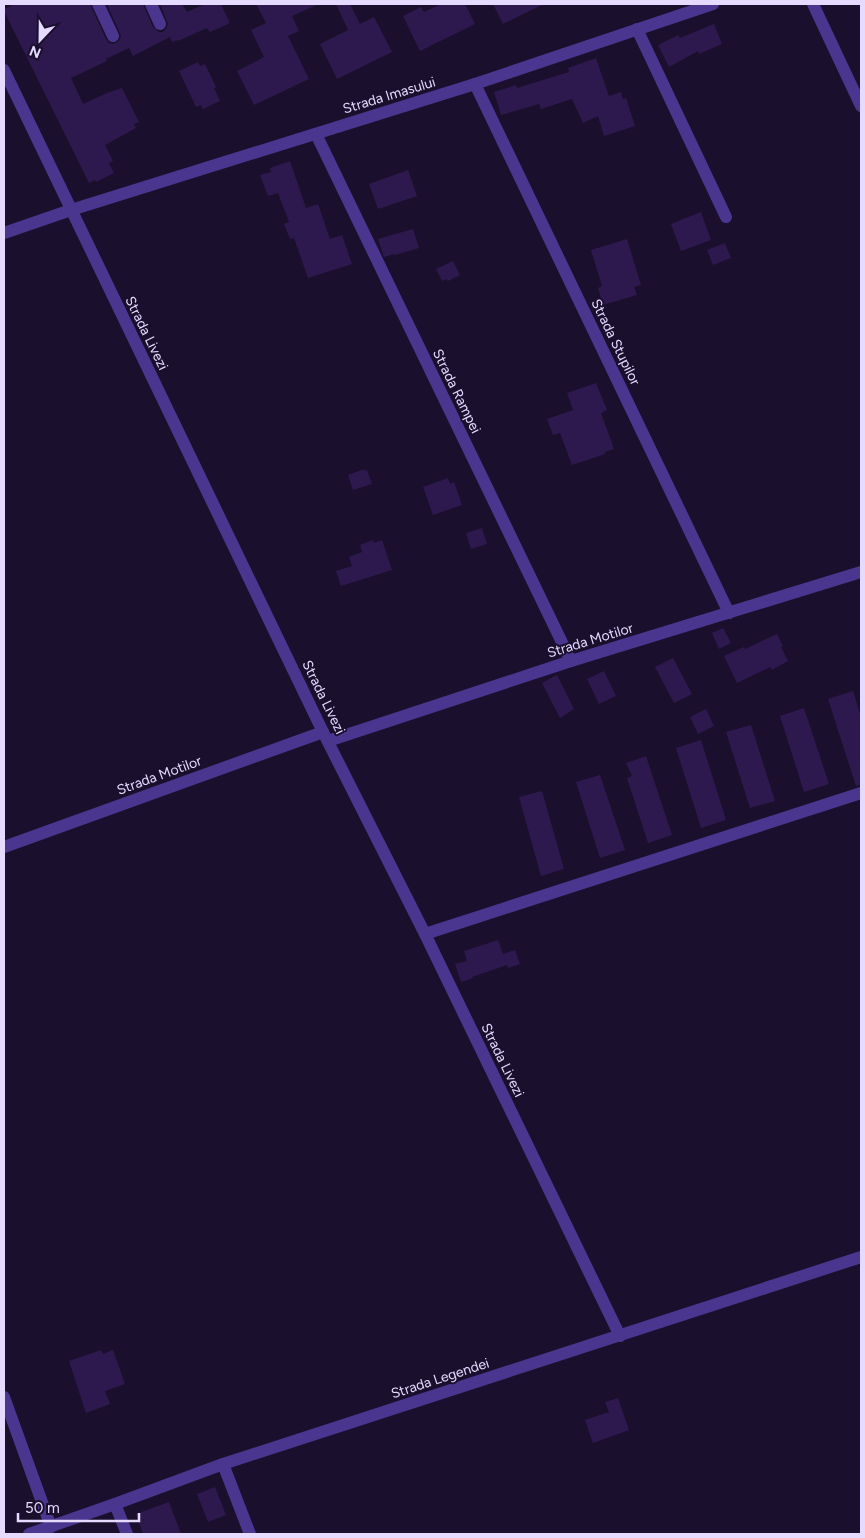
<svg xmlns="http://www.w3.org/2000/svg" width="865" height="1538" font-family="Figtree,sans-serif">
	<style>
		.building { fill: #2e194f }
		.lines { fill: none; stroke-linecap: round; stroke-linejoin: round }
		.minor { stroke: #4a368f; stroke-width: 12 }
		.labels { text-anchor: middle; stroke-width: 4; stroke-linejoin: round; paint-order: stroke }
		.street-label { font-size: 14px; fill: #e5daff; stroke: #1a0f2c }
	</style>
	<rect width="100%" height="100%" fill="#1a0f2c"/>
	<g class="building">
		<path d="M15,4H90L106,39L109,43L113,44L119,41L121,36L107,4H143L153,27L159,32H163L166,29L168,24L160,4H182L187,12L205,4H221L230,23L210,32L207,28L178,41L177,40L172,42L170,37L133,56L129,48L106,59L107,61L71,78L83,104L107,93L122,88L139,122L134,124L136,128L105,145L113,161L109,163L114,173L96,182L95,180L89,183L4,11V9Z"/>
		<path d="M256,4H319L292,16L299,31L288,36L309,79L254,105L237,71L264,57L251,30L266,23Z"/>
		<path d="M336,4H350L360,24L374,17L392,52L337,79L320,44L348,30Z"/>
		<path d="M441,4H465L475,24L420,51L403,16L421,7L424,12Z"/>
		<path d="M493,4H544L503,24Z"/>
		<path d="M714,24L722,44L699,54L698,51L669,67L658,45L678,35L680,38Z"/>
		<path d="M596,58L609,96L621,92L623,99L626,98L635,126L604,136L598,116L583,123L572,99L541,109L539,104L501,115L494,92L516,85L517,88L569,72L568,68Z"/>
		<path d="M198,62L200,66L205,64L216,87L214,88L220,101L203,109L201,105L196,107L179,71Z"/>
		<path d="M290,161L306,208L318,204L330,239L342,235L352,264L308,278L294,238L290,239L284,224L289,222L278,193L268,196L260,175L271,172L270,168Z"/>
		<path d="M408,170L417,196L378,209L369,184Z"/>
		<path d="M701,212L711,240L681,251L671,224Z"/>
		<path d="M413,229L419,248L395,255L394,254L384,257L378,239Z"/>
		<path d="M627,239L641,285L634,287L637,295L603,305L598,288L602,286L591,250Z"/>
		<path d="M725,243L731,258L713,265L707,250Z"/>
		<path d="M453,261L460,275L448,281L447,279L442,281L436,269Z"/>
		<path d="M596,383L607,410L601,413L614,449L605,452V454L572,465L560,433L553,435L547,419L573,410L567,393Z"/>
		<path d="M364,469V471L367,470L372,484L353,490L348,475Z"/>
		<path d="M448,478L450,484L454,482L462,505L433,515L423,487Z"/>
		<path d="M482,528L487,544L471,549L466,533Z"/>
		<path d="M373,540L374,543L382,540L392,570L341,586L336,571L352,566L349,557L362,552L360,545Z"/>
		<path d="M723,628L731,643L719,649L712,633Z"/>
		<path d="M777,634L783,646L781,647L788,661L772,670L770,667L737,683L724,656L744,647L745,649Z"/>
		<path d="M673,658L692,694L674,703L655,667Z"/>
		<path d="M604,671L616,696L599,704L587,679Z"/>
		<path d="M557,675L574,709L560,718L542,683Z"/>
		<path d="M853,691L861,717V785L856,786L828,699Z"/>
		<path d="M804,708L829,784L804,792L780,716Z"/>
		<path d="M706,709L714,726L698,734L690,717Z"/>
		<path d="M751,725L775,801L750,808L726,732Z"/>
		<path d="M701,740L726,820L701,828L676,748Z"/>
		<path d="M646,756L672,835L648,843L627,778L632,776L626,763Z"/>
		<path d="M600,775L625,850L600,858L576,782Z"/>
		<path d="M542,791L564,869L541,876L519,797Z"/>
		<path d="M498,940L503,954L515,950L520,964L508,968L507,965L472,977L473,978L461,982L455,964L467,961L464,951Z"/>
		<path d="M101,1350L103,1354L113,1350L125,1384L105,1391L110,1404L86,1413L69,1361Z"/>
		<path d="M618,1398L629,1430L593,1443L585,1420L609,1412L605,1402Z"/>
		<path d="M215,1487L226,1515L208,1522L197,1494Z"/>
		<path d="M169,1502L181,1534H143L136,1514Z"/>
	</g>
	<g class="lines">
		<g class="minor">
			<path d="M98,4L113,36"/>
			<path d="M151,4L160,24"/>
			<path d="M813,4L861,106"/>
			<path d="M637,29L726,217"/>
			<path d="M4,70L323,732L425,934L620,1336"/>
			<path d="M475,84L729,613"/>
			<path d="M316,134L571,661"/>
			<path d="M4,233L71,210L475,84L713,4"/>
			<path d="M328,741L571,661L861,572"/>
			<path d="M4,847L323,732"/>
			<path d="M425,934L861,793"/>
			<path d="M4,1397L51,1527"/>
			<path d="M223,1464L250,1534"/>
			<path d="M115,1504L127,1534"/>
			<path d="M29,1534L115,1504L223,1464L861,1257"/>
		</g>
	</g>
	<g class="labels">
		<g class="street-label">
			<text transform="translate(389 95) rotate(-17)" y="5">Strada Imasului</text>
			<text transform="translate(147 333) rotate(64)" y="5">Strada Livezi</text>
			<text transform="translate(616 342) rotate(64)" y="5">Strada Stupilor</text>
			<text transform="translate(457 391) rotate(64)" y="5">Strada Rampei</text>
			<text transform="translate(590 640) rotate(-17)" y="5">Strada Motilor</text>
			<text transform="translate(324 697) rotate(64)" y="5">Strada Livezi</text>
			<text transform="translate(159 775) rotate(-20)" y="5">Strada Motilor</text>
			<text transform="translate(503 1060) rotate(64)" y="5">Strada Livezi</text>
			<text transform="translate(440 1378) rotate(-18)" y="5">Strada Legendei</text>
		</g>
	</g>
	<rect width="865" height="1538" fill="none" stroke="#e5daff" stroke-width="10"/>
	<g transform="translate(40 40) rotate(202)" stroke="#1a0f2c" stroke-width="4" paint-order="stroke">
	<path d="M0-4L9 19L0 12L-9 19Z" fill="#e5daff"/>
	<text y="-8" font-size="14" font-weight="bold" text-anchor="middle" fill="#e5daff">N</text>
	</g>
	<path d="M18 1513v8h121v-8" fill="none" stroke="#e5daff" stroke-width="2.5"/>
	<text x="25" y="1513" font-size="15" fill="#e5daff" stroke="#1a0f2c" stroke-width="4" paint-order="stroke">50 m</text>
</svg>
